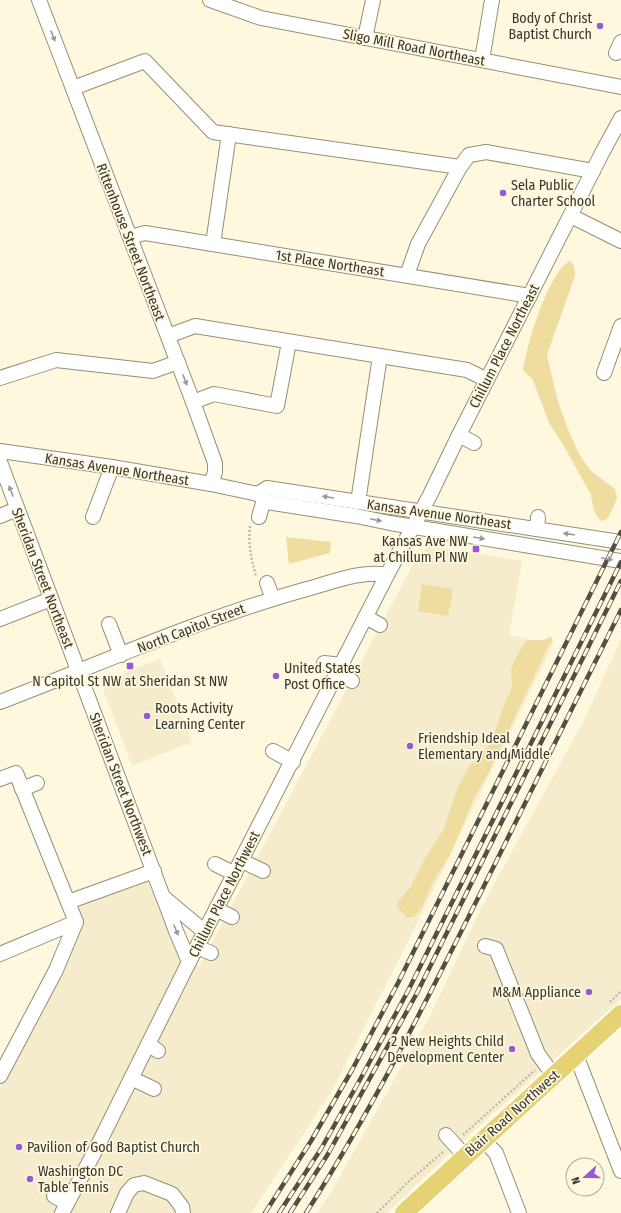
<svg xmlns="http://www.w3.org/2000/svg" width="621" height="1213" font-family="'Fira Sans Condensed',sans-serif">
	<style>
		.built { fill: #f4eccc }
		.green { fill: #efdda0 }
		.lines { fill: none; stroke-linecap: round; stroke-linejoin: round }
		.minor-casing { stroke: #958f79; stroke-width: 16 }
		.major-casing { stroke: #fff; stroke-width: 20 }
		.path { stroke: #c0bba7; stroke-width: 2.5; stroke-dasharray: 2 2; stroke-linecap: butt }
		.minor { stroke: #fff; stroke-width: 14 }
		.major { stroke: #e6d173; stroke-width: 18 }
		.rail-casing { stroke: #534f44; stroke-width: 4.5 }
		.rail { stroke: #fef8df; stroke-width: 3; stroke-dasharray: 9; stroke-linecap: butt }
		.oneway { fill: #9c9a96 }
		.poi-dot { fill: #965bd2; stroke: #fef8df; stroke-width: 1.5 }
		.labels { text-anchor: middle; stroke-width: 3.5; stroke-linejoin: round; paint-order: stroke }
		.poi-label { font-size: 14px; fill: #38352c; stroke: #fef8df; text-anchor: start }
		.street-label { font-size: 14px; fill: #38352c; stroke: #fef8df }
	</style>
	<rect width="100%" height="100%" fill="#fef8df"/>
	<g class="built">
		<path d="M430,546L522,561L509,635L553,644L415,927L334,1087L251,1213H0V1087L83,924L78,911L83,902L146,877L179,953L199,967L417,557Z"/>
		<path d="M621,639V999L466,1138L387,1213H317L331,1192L430,1016L481,908L584,720Z"/>
		<path d="M160,659L192,742L132,766L103,689L107,680Z"/>
	</g>
	<g class="green">
		<path d="M570,261C575,265 575,270 575,276L547,355L557,398L567,427L579,454L591,471L615,489L617,498L613,508L607,519L601,521C594,515 592,503 591,495L565,448L549,423L533,380L523,370C529,338 542,295 561,268C563,265 567,263 570,261Z"/>
		<path d="M286,537L331,542L330,553L289,564Z"/>
		<path d="M422,584L453,589L448,616L418,611Z"/>
		<path d="M551,636L553,641L548,647L488,774L475,796L450,855L432,884L422,908L414,917L407,918L399,909L397,906L398,902L411,886L425,858L444,829L457,789L468,768L487,747L495,732L504,705L512,688L511,670L514,661L526,641C535,639 542,643 551,636Z"/>
	</g>
	<g class="lines">
		<defs>
			<g id="minor">
				<path d="M39,0L193,402L215,463V472L211,484"/>
				<path d="M210,0L261,18L621,87"/>
				<path d="M365,38L373,0"/>
				<path d="M616,53L621,42"/>
				<path d="M482,60L492,0"/>
				<path d="M73,88L145,61L213,132L460,167"/>
				<path d="M571,216L621,241"/>
				<path d="M130,237L145,233L530,296"/>
				<path d="M213,244L229,134"/>
				<path d="M407,275L418,244L460,167L469,155L486,152L593,171"/>
				<path d="M168,336L195,326L467,370L487,380"/>
				<path d="M604,373L621,326"/>
				<path d="M0,378L56,360L153,371L178,362"/>
				<path d="M193,402L214,394L277,406L289,342"/>
				<path d="M459,435L474,443"/>
				<path d="M0,451L112,467L211,484L258,494L267,502L356,516L390,523L621,561"/>
				<path d="M0,462L163,897L205,932"/>
				<path d="M258,494L267,488L621,542"/>
				<path d="M358,502L380,356"/>
				<path d="M0,516L17,509"/>
				<path d="M93,517L112,467"/>
				<path d="M259,517L264,499"/>
				<path d="M537,529L538,517"/>
				<path d="M267,583L273,599"/>
				<path d="M366,617L380,625"/>
				<path d="M0,619L51,599"/>
				<path d="M109,624L121,655"/>
				<path d="M324,663L342,665"/>
				<path d="M338,673L352,681"/>
				<path d="M0,702C102,663 202,618 307,589C333,582 361,570 387,575"/>
				<path d="M273,751L293,762"/>
				<path d="M0,779L16,773L76,922L56,970L0,1076"/>
				<path d="M22,789L37,783"/>
				<path d="M242,861L263,871"/>
				<path d="M215,864L235,874"/>
				<path d="M164,899L176,931L189,962"/>
				<path d="M68,902L154,871"/>
				<path d="M216,909L232,917"/>
				<path d="M485,946L496,949L538,1054L554,1076"/>
				<path d="M197,947L211,953"/>
				<path d="M0,954L76,922"/>
				<path d="M148,1044L158,1051"/>
				<path d="M576,1055L621,1171"/>
				<path d="M131,1078L154,1089"/>
				<path d="M446,1135L465,1156"/>
				<path d="M483,1140L496,1153L519,1213"/>
				<path d="M54,1196L67,1203"/>
				<path d="M62,1213L94,1153L184,972L387,575L430,495L459,435L602,153L621,118"/>
				<path d="M118,1213L127,1193L134,1185L144,1183L172,1194L182,1207L183,1213"/>
			</g>
			<path id="major" d="M404,1213L621,1014"/>
		</defs>
		<use href="#minor" class="minor-casing"/>
		<use href="#major" class="major-casing"/>
		<g class="path">
			<path d="M250,526C248,543 251,559 256,576"/>
			<path d="M610,1002L621,991"/>
			<path d="M463,1135L535,1070"/>
			<path d="M377,1213L408,1182L444,1151"/>
		</g>
		<use href="#minor" class="minor"/>
		<use href="#major" class="major"/>
		<defs>
			<g id="rail">
				<path d="M265,1213L311,1141L352,1070L398,983L621,532"/>
				<path d="M279,1213L321,1149L362,1076L409,989L621,562"/>
				<path d="M290,1213L328,1154L417,993L621,581"/>
				<path d="M306,1213C372,1110 426,1002 481,892C528,798 574,704 621,610"/>
			</g>
		</defs>
		<use href="#rail" class="rail-casing"/>
		<use href="#rail" class="rail"/>
	</g>
	<defs><path id="oneway-solid" d="M-6-.8H1V-3.2L6.5 0L1 3.2V.8H-6Z"/></defs>
	<g class="oneway">
		<use href="#oneway-solid" transform="translate(53 36) rotate(69)"/>
		<use href="#oneway-solid" transform="translate(185 380) rotate(69)"/>
		<use href="#oneway-solid" transform="translate(11 491) rotate(-111)"/>
		<use href="#oneway-solid" transform="translate(328 497) rotate(-171)"/>
		<use href="#oneway-solid" transform="translate(376 520) rotate(12)"/>
		<use href="#oneway-solid" transform="translate(569 534) rotate(-171)"/>
		<use href="#oneway-solid" transform="translate(479 538) rotate(10)"/>
		<use href="#oneway-solid" transform="translate(607 559) rotate(9)"/>
		<use href="#oneway-solid" transform="translate(176 930) rotate(67)"/>
	</g>
	<g class="poi-dot">
		<circle cx="600" cy="26" r="4"/>
		<circle cx="503" cy="193" r="4"/>
		<rect x="472" y="545" width="8" height="8" rx="2"/>
		<rect x="126" y="662" width="8" height="8" rx="2"/>
		<circle cx="276" cy="676" r="4"/>
		<circle cx="147" cy="716" r="4"/>
		<circle cx="410" cy="746" r="4"/>
		<circle cx="589" cy="992" r="4"/>
		<circle cx="512" cy="1049" r="4"/>
		<circle cx="19" cy="1147" r="4"/>
		<circle cx="30" cy="1179" r="4"/>
	</g>
	<g class="labels">
		<g class="poi-label">
			<text x="592" y="23" text-anchor="end">Body of Christ<tspan x="592" dy="16">Baptist Church</tspan></text>
			<text x="511" y="190">Sela Public<tspan x="511" dy="16">Charter School</tspan></text>
			<text x="468" y="546" text-anchor="end">Kansas Ave NW<tspan x="468" dy="16">at Chillum Pl NW</tspan></text>
			<text x="284" y="673">United States<tspan x="284" dy="16">Post Office</tspan></text>
			<text x="130" y="686" text-anchor="middle">N Capitol St NW at Sheridan St NW</text>
			<text x="155" y="713">Roots Activity<tspan x="155" dy="16">Learning Center</tspan></text>
			<text x="418" y="743">Friendship Ideal<tspan x="418" dy="16">Elementary and Middle</tspan></text>
			<text x="581" y="997" text-anchor="end">M&amp;M Appliance</text>
			<text x="504" y="1046" text-anchor="end">2 New Heights Child<tspan x="504" dy="16">Development Center</tspan></text>
			<text x="27" y="1152">Pavilion of God Baptist Church</text>
			<text x="38" y="1176">Washington DC<tspan x="38" dy="16">Table Tennis</tspan></text>
		</g>
		<g class="street-label">
			<text transform="translate(414 47) rotate(11)" y="5">Sligo Mill Road Northeast</text>
			<text transform="translate(131 242) rotate(69)" y="5">Rittenhouse Street Northeast</text>
			<text transform="translate(330 263) rotate(9)" y="5">1st Place Northeast</text>
			<text transform="translate(504 346) rotate(-63)" y="5">Chillum Place Northeast</text>
			<text transform="translate(117 469) rotate(9)" y="5">Kansas Avenue Northeast</text>
			<text transform="translate(439 514) rotate(8)" y="5">Kansas Avenue Northeast</text>
			<text transform="translate(43 578) rotate(69)" y="5">Sheridan Street Northeast</text>
			<text transform="translate(191 628) rotate(-21)" y="5">North Capitol Street</text>
			<text transform="translate(121 784) rotate(69)" y="5">Sheridan Street Northwest</text>
			<text transform="translate(224 894) rotate(-63)" y="5">Chillum Place Northwest</text>
			<text transform="translate(512 1113) rotate(-42)" y="5">Blair Road Northwest</text>
		</g>
	</g>
	<g transform="translate(585 1177) rotate(249)"><circle r="19" fill="#fef8df" stroke="#afaa97"/>
	<path d="M0-3L7 15L0 10L-7 15Z" fill="#965bd2"/>
	<text y="-6" font-size="11" font-weight="bold" text-anchor="middle" fill="#38352c">N</text>
	</g>
</svg>
